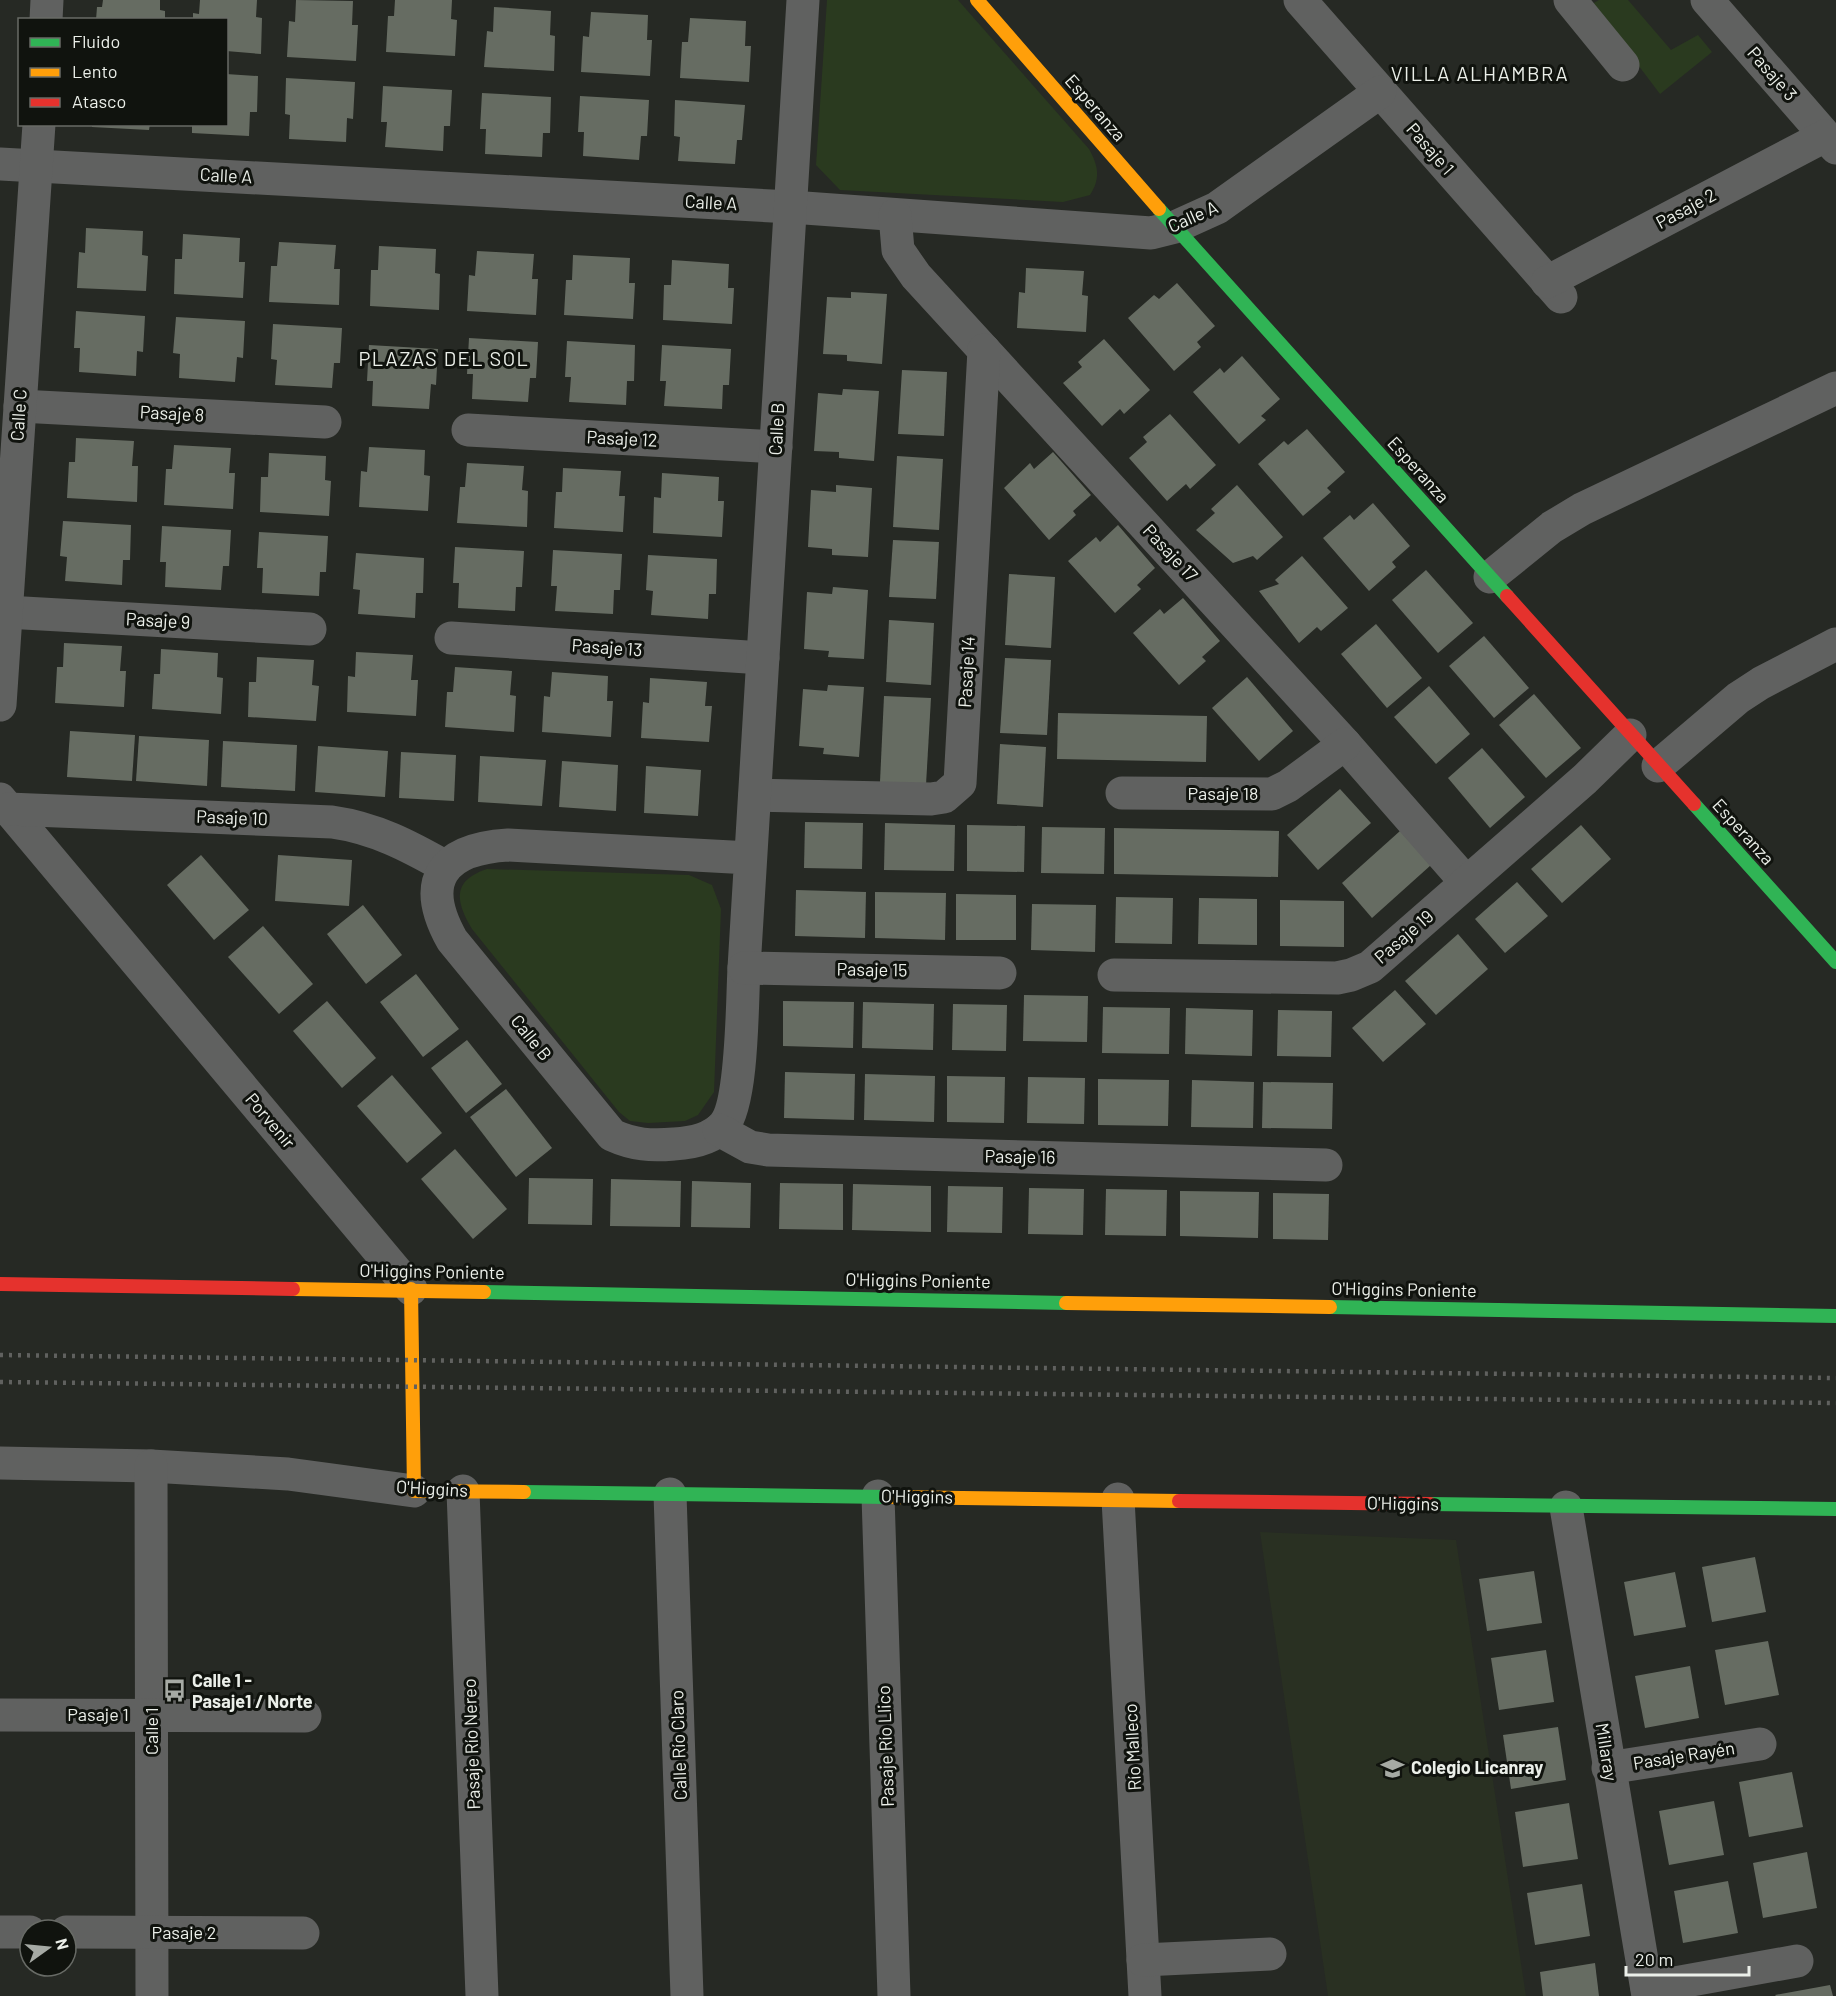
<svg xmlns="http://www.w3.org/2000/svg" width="1836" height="1996" font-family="Barlow,sans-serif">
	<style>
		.built { fill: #293022 }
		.green { fill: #2a3a1f }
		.building { fill: #666c62 }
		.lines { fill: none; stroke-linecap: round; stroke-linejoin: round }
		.street { stroke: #606160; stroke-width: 33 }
		.fast { stroke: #30b455; stroke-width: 14 }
		.slow { stroke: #ff9f0a; stroke-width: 14 }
		.jam { stroke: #e5322d; stroke-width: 14 }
		.rail { stroke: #60615f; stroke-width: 4.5; stroke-dasharray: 3 6; stroke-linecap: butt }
		.labels { text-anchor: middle; stroke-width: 6; stroke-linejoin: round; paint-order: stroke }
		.street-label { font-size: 18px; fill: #ebefe9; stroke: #10130e }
		.poi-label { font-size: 18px; font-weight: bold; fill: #ebefe9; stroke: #10130e; text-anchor: start }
		.neighbourhood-label { font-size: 20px; letter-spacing: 1.5px; fill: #ebefe9; stroke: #10130e }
	</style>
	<rect width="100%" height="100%" fill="#262924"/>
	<path class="built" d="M1260,1532L1456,1540L1526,1996H1328Z"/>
	<g class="green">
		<path d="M827,0H958L1089,149C1098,165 1101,178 1090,195L1063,202L840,190L816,165Z"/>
		<path d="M1599,0H1628L1671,50L1698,35L1712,52L1660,94L1592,4Z"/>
		<path d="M487,869L689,875L712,885L721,909L714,1092L698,1115L685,1121L648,1123L630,1121L619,1112L472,929C456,902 451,881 487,869Z"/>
	</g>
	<g class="building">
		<path d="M103,0H160V10L165,11V20H96L97,7H102Z"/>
		<path d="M200,0H257L256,17L262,18L261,54L226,51V20H193V13L199,14Z"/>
		<path d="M296,0L353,1L352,25H358L356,61L287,57L289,21L295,22Z"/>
		<path d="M395,0H452L451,19L457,20L455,56L386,52L388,16H394Z"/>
		<path d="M494,7L551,11L550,35L555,36L554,71L484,67L487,31L493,32Z"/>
		<path d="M591,12L648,15L647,40H652L650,76L581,72L583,36L589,37Z"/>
		<path d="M690,18L746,21L745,46H751L749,82L680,78L682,42H688Z"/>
		<path d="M226,74L258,76L257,112H250L249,136L192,133V124H226Z"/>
		<path d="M286,78L355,82L353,119L347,118L346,142L289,139L290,115L285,114Z"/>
		<path d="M383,86L452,90L450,126H444L443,151L385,147L387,122H381Z"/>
		<path d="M482,93L551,97L550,133H543L542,157L485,154L486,129H480Z"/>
		<path d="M580,96L649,100L647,136H641L639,160L583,156L584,132H578Z"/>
		<path d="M675,100L745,105L742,140H737L735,164L678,161L680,137L674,136Z"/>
		<path d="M92,124H150L149,130L92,127Z"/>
		<path d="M86,228L143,231L142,255L148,256L146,291L77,288L79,252L85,253Z"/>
		<path d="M183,234L240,238L239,262H245L243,298L174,294L175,259H182Z"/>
		<path d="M279,242L336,245L334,269H340L339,305L269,302L271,266H277Z"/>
		<path d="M379,246L436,249L435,273L440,274L439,310L370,306L371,270H378Z"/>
		<path d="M477,251L534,254L532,279H538L536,315L467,311L469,275L475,276Z"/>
		<path d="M573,255L630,258L629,283H635L633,319L564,315L566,280H572Z"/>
		<path d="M672,260L729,264L728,288H734L732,324L663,320L664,285H671Z"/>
		<path d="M1026,268L1084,271L1082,295L1088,296L1086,332L1017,328L1019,292L1025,293Z"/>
		<path d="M1177,283L1215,326L1197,342L1201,347L1174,371L1128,318L1154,295L1159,299Z"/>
		<path d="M851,292L887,294L882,364L847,361V355L823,354L827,297L851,298Z"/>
		<path d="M76,311L145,316L143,352L137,351L136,376L79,372L80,348H74Z"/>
		<path d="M176,317L245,321L243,358L237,357L235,382L179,378L180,354L173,353Z"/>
		<path d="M273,324L342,328L340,363H334L332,388L275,385L277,360L271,359Z"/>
		<path d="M469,338L538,342L536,378H530L528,402L472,399L473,374H467Z"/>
		<path d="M1104,339L1150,390L1124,414L1120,409L1102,426L1063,383L1082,367L1078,362Z"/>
		<path d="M567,341L635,345L634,381H627L626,405L569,402L571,377H565Z"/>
		<path d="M369,345L438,349L436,385L431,384L429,409L372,406L373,381H367Z"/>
		<path d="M662,345L731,349L729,385H723L722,409L664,406L666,381H660Z"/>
		<path d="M1242,356L1280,399L1261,416L1266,420L1239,444L1193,392L1220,368L1224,373Z"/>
		<path d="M902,370L947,372L944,436L898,434Z"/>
		<path d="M843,389L879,391L874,461L839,458V452L814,451L818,393L842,395Z"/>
		<path d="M1170,414L1216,465L1190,489L1186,484L1167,501L1129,458L1147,442L1143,437Z"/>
		<path d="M1307,429L1345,472L1327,488L1331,492L1303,516L1258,464L1284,441L1288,445Z"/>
		<path d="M76,438L134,441L132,466H138L137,502L67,498L69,462H75Z"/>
		<path d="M174,445L231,448L229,473H235L233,509L164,505L166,469H172Z"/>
		<path d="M369,447L425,450L424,475L430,476L428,511L359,507L361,471L367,472Z"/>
		<path d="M1053,452L1091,495L1073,511L1076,515L1049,540L1004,488L1030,463L1034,469Z"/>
		<path d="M269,453L326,456L325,480L331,481L329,516L260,512L261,477H268Z"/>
		<path d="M897,456L943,459L939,530L893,527Z"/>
		<path d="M467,463L524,466L522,490L528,491L527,527L457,523L460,487H465Z"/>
		<path d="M563,468L621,471L619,496H625L623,532L554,528L556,492H562Z"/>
		<path d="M662,473L719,477L718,501H724L722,537L653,533L654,497L661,498Z"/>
		<path d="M836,485L872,488L868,557L832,555V549L808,547L811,490L836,492Z"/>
		<path d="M1237,485L1283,537L1257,560L1253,556L1233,563L1196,530L1215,513L1211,509Z"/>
		<path d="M1373,503L1410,546L1392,562L1396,567L1369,591L1323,538L1350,515L1354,520Z"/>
		<path d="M63,521L131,525L130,560H123L122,585L65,581L67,557L60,556Z"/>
		<path d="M1118,525L1155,568L1137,585L1141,589L1115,613L1068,561L1096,537L1100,542Z"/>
		<path d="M162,526L231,530L229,566H223L221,590L165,587L166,562H160Z"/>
		<path d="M259,532L328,536L326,572H320L319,596L262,593L263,568H257Z"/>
		<path d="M893,540L939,542L936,599L889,597Z"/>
		<path d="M455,547L524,551L522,587H516L515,611L458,608L459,583H453Z"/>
		<path d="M553,550L622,554L620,590H614L613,614L555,611L557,586H551Z"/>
		<path d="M356,553L424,558L423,593H416L415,618L358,614L360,590L353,589Z"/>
		<path d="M648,555L717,559L716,594H709L708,619L651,615L653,591L646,590Z"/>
		<path d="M1302,556L1348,608L1321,631L1317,627L1299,643L1259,591L1279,584L1275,580Z"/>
		<path d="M1426,570L1473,623L1438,653L1392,600Z"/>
		<path d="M1009,574L1055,577L1051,648L1005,645Z"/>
		<path d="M833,587L868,590L864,659L828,657L829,651L804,649L807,592L832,594Z"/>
		<path d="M1183,598L1220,641L1202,657L1206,661L1179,685L1133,633L1160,609L1164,614Z"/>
		<path d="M889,620L934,623L931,685L886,682Z"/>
		<path d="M1376,624L1422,678L1387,708L1341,654Z"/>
		<path d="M1484,636L1529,688L1494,718L1449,666Z"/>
		<path d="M64,643L122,646L120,671H126L124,707L55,703L57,667H63Z"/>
		<path d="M161,649L218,653L217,677L223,678L221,714L152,709L154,674H160Z"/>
		<path d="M356,652L413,655L411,680H418L416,716L347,712L348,676L355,677Z"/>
		<path d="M257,657L314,660L312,685L319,686L316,721L248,717L249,682H256Z"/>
		<path d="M1005,658L1051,660L1047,735L1000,733Z"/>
		<path d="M455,667L512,671L510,695L516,696L514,732L445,727L447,692H453Z"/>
		<path d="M552,672L608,676L607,701H613L611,737L542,732L544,696L550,697Z"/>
		<path d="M1247,677L1293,731L1259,761L1212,708Z"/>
		<path d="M650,678L707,682L705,706H712L709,742L641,738L643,702L649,703Z"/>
		<path d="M828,685L864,687L859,757L823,754L824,748L799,746L803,689L827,691Z"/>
		<path d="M1429,686L1470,734L1436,764L1394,717Z"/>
		<path d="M1534,694L1581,748L1546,778L1499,725Z"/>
		<path d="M884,696L931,698L926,785L880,782Z"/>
		<path d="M1058,713L1207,716L1206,762L1057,759Z"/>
		<path d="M70,731L135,735L132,781L67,777Z"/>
		<path d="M139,736L209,740L207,786L136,781Z"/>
		<path d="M223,741L297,745L295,791L221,787Z"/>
		<path d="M1000,744L1046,747L1043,807L997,804Z"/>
		<path d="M318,746L388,751L385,797L315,792Z"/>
		<path d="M1482,748L1525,797L1490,828L1448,778Z"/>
		<path d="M401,752L456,755L454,801L399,798Z"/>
		<path d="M480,756L546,760L542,806L478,802Z"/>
		<path d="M562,761L618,765L616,811L559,807Z"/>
		<path d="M646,766L701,770L698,816L644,813Z"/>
		<path d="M1340,789L1371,823L1318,870L1287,835Z"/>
		<path d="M805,822L863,823L862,869L804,868Z"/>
		<path d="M885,823L955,825L954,871L884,870Z"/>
		<path d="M967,825L1025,826L1024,872L967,871Z"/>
		<path d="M1581,825L1611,859L1562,903L1531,869Z"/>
		<path d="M1042,827L1105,828L1104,874L1041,873Z"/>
		<path d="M1114,828L1279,831L1278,877L1114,874Z"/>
		<path d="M1400,831L1431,865L1372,918L1342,883Z"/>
		<path d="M201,855L249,910L214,940L167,885Z"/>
		<path d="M278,855L352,860L349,906L275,901Z"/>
		<path d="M1517,882L1548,916L1505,953L1475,919Z"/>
		<path d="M796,890L866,892L865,938L795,936Z"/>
		<path d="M875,892L946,893L945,940L875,938Z"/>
		<path d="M956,894L1016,895V940H956Z"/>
		<path d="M1116,897L1173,898L1172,944L1115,943Z"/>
		<path d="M1199,898L1257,899V945L1198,944Z"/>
		<path d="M1280,900L1344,901V947L1280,946Z"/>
		<path d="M1032,904L1096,905L1095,952L1031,950Z"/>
		<path d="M363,905L402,955L366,984L327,934Z"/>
		<path d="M263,926L313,984L279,1014L228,957Z"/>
		<path d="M1458,934L1488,969L1436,1015L1405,981Z"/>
		<path d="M416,974L459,1029L423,1057L380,1002Z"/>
		<path d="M1395,990L1426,1024L1383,1062L1352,1028Z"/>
		<path d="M1024,995L1088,996L1087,1042L1023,1041Z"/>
		<path d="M327,1001L376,1058L342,1088L293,1031Z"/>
		<path d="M783,1001L854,1002L853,1048L783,1046Z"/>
		<path d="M863,1002L934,1004L933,1050L862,1048Z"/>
		<path d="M953,1004L1007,1005L1006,1051L952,1050Z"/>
		<path d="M1103,1007L1170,1008L1169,1054L1102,1053Z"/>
		<path d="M1186,1008L1253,1010L1252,1056L1185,1054Z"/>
		<path d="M1278,1010L1332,1011L1331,1057L1277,1056Z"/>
		<path d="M467,1040L502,1084L466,1113L431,1068Z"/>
		<path d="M785,1072L855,1074L854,1120L784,1118Z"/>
		<path d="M865,1074L935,1076L934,1122L864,1120Z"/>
		<path d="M392,1075L442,1133L407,1163L357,1106Z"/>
		<path d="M947,1076L1005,1077L1004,1123L947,1122Z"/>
		<path d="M1028,1077L1085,1078L1084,1124L1027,1123Z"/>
		<path d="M1098,1079L1169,1080L1168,1126L1098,1125Z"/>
		<path d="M1192,1080L1254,1082L1253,1128L1191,1127Z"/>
		<path d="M1263,1082L1333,1083L1332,1129L1262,1128Z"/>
		<path d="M506,1089L552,1148L516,1177L470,1117Z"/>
		<path d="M455,1149L507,1209L473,1239L421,1179Z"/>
		<path d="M529,1178L593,1179L592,1225L528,1224Z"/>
		<path d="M611,1179L681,1181L680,1227L610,1226Z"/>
		<path d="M692,1181L751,1183L750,1228L691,1227Z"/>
		<path d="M780,1183L843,1184V1230L779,1229Z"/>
		<path d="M853,1184L931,1186V1232L852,1230Z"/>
		<path d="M948,1186L1003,1187L1002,1233L947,1232Z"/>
		<path d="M1029,1188L1084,1189L1083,1235L1028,1234Z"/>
		<path d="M1106,1189L1167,1190L1166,1236L1105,1235Z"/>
		<path d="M1180,1191L1259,1192L1258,1238L1180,1236Z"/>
		<path d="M1273,1193L1329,1194L1328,1240L1273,1239Z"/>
		<path d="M1755,1557L1766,1612L1712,1622L1702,1567Z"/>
		<path d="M1534,1571L1542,1623L1487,1631L1479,1579Z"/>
		<path d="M1675,1572L1686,1627L1634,1636L1624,1582Z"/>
		<path d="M1768,1641L1779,1695L1725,1705L1715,1650Z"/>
		<path d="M1546,1650L1554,1702L1499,1710L1491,1658Z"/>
		<path d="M1690,1666L1699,1718L1645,1728L1635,1676Z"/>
		<path d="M1558,1727L1566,1780L1511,1789L1503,1735Z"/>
		<path d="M1792,1772L1803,1827L1749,1837L1739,1782Z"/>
		<path d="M1714,1801L1724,1855L1669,1865L1659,1811Z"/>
		<path d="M1569,1803L1578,1859L1523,1867L1515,1812Z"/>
		<path d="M1807,1852L1817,1908L1763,1918L1753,1863Z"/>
		<path d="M1728,1881L1738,1933L1683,1943L1674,1891Z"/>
		<path d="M1582,1884L1590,1936L1535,1945L1527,1893Z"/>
		<path d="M1595,1963L1599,1996H1543L1540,1972Z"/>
		<path d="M1830,1985L1833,1996H1776L1775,1995Z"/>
	</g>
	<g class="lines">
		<g class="street">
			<path d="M1300,0L1561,297"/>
			<path d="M1570,0L1623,65"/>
			<path d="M1707,0L1836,148"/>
			<path d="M46,20L47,0"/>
			<path d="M0,164L791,207L1151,233L1175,227L1217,208L1380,92"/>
			<path d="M895,215L898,250L916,276L1345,744L1466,882"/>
			<path d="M1547,282L1825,136"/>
			<path d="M20,406L325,422"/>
			<path d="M468,430L776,447"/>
			<path d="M1490,577L1552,527L1582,509L1836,388"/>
			<path d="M6,612L310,629"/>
			<path d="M451,638L763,658"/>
			<path d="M0,705L39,124"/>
			<path d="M1658,766L1738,698L1761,683L1836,644"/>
			<path d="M1122,793L1272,794L1288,786L1345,744"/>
			<path d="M755,795L931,799L944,797L960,783L984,350"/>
			<path d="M0,799L411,1289"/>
			<path d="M8,809L332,822C375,828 409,846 446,867"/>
			<path d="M750,858L508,845C442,849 419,881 452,940L612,1135C634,1145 651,1146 674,1144C692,1143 712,1139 724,1125C743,1102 742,1001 744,968L803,0"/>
			<path d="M744,968L1000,973"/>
			<path d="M1114,975L1337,978L1351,975L1370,967L1585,779L1630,735"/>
			<path d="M719,1130L750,1147L768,1150L1326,1165"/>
			<path d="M0,1463L151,1466L288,1474L414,1491"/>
			<path d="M151,1466L152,1996"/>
			<path d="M463,1491L482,1996"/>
			<path d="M670,1494L687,1996"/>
			<path d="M878,1496L894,1996"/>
			<path d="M1118,1499L1145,1996"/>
			<path d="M1566,1507L1648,1996"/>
			<path d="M0,1715L305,1716"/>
			<path d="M1608,1768L1760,1744"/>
			<path d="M0,1932H30"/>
			<path d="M66,1932L303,1933"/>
			<path d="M1143,1960L1270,1954"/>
			<path d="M1647,1988L1797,1961"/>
		</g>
		<g class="fast">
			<path d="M1159,209L1507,596"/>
			<path d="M1694,804L1836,962"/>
			<path d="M484,1292L1066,1303"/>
			<path d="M1330,1307L1836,1316"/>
			<path d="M524,1492L888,1497"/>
			<path d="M1430,1504L1836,1509"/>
		</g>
		<g class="slow">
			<path d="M977,0L1159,209"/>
			<path d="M293,1289L484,1292"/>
			<path d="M411,1289L414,1491L524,1492"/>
			<path d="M1066,1303L1330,1307"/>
			<path d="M888,1497L1179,1501"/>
		</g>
		<g class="jam">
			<path d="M1507,596L1694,804"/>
			<path d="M0,1284L293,1289"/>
			<path d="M1179,1501L1430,1504"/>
		</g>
		<g class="rail">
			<path d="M0,1355L1836,1378"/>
			<path d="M0,1382L1836,1403"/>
		</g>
	</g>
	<defs>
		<symbol id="bus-bare" viewBox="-9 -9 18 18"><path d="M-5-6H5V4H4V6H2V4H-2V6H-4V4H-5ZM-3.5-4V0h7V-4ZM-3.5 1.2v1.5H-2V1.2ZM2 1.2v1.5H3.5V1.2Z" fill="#a6aaa4" stroke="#10130e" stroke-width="2.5" paint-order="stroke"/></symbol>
		<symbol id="school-bare" viewBox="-9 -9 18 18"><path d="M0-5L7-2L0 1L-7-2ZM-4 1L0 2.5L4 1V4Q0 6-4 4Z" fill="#a6aaa4" stroke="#10130e" stroke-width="2.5" paint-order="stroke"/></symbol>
	</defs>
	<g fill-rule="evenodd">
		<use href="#bus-bare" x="158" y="1674" width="33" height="33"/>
		<use href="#school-bare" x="1376" y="1752" width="33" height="33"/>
	</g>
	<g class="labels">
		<g class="street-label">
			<text transform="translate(1772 74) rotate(49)" y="6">Pasaje 3</text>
			<text transform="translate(1095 108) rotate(49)" y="6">Esperanza</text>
			<text transform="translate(1430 149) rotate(49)" y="6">Pasaje 1</text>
			<text transform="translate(226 176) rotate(3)" y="6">Calle A</text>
			<text transform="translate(711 203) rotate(3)" y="6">Calle A</text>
			<text transform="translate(1686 209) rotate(-28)" y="6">Pasaje 2</text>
			<text transform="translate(1193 217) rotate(-24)" y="6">Calle A</text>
			<text transform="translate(172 414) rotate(3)" y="6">Pasaje 8</text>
			<text transform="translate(19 415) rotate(-86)" y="6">Calle C</text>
			<text transform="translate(777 429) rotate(-87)" y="6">Calle B</text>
			<text transform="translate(622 439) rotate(3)" y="6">Pasaje 12</text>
			<text transform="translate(1418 470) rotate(48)" y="6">Esperanza</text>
			<text transform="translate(1170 553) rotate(47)" y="6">Pasaje 17</text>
			<text transform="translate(158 621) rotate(3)" y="6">Pasaje 9</text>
			<text transform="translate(607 648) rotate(4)" y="6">Pasaje 13</text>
			<text transform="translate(967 672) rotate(-87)" y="6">Pasaje 14</text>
			<text x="1223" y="800">Pasaje 18</text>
			<text transform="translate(232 818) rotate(2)" y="6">Pasaje 10</text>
			<text transform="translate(1743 832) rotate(48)" y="6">Esperanza</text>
			<text transform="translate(1404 937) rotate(-41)" y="6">Pasaje 19</text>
			<text transform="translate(872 970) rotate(1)" y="6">Pasaje 15</text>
			<text transform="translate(531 1038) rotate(51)" y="6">Calle B</text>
			<text transform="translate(270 1121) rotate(50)" y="6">Porvenir</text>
			<text transform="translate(1020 1157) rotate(1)" y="6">Pasaje 16</text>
			<text transform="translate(432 1272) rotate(1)" y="6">O'Higgins Poniente</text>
			<text transform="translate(918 1281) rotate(1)" y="6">O'Higgins Poniente</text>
			<text transform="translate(1404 1290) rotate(1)" y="6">O'Higgins Poniente</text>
			<text transform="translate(432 1489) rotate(3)" y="6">O'Higgins</text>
			<text transform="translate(917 1497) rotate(1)" y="6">O'Higgins</text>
			<text transform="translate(1403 1504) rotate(1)" y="6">O'Higgins</text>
			<text x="98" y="1721">Pasaje 1</text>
			<text transform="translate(152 1731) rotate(-90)" y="6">Calle 1</text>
			<text transform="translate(472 1744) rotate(-92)" y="6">Pasaje Río Nereo</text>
			<text transform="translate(679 1745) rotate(-92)" y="6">Calle Río Claro</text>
			<text transform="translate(886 1746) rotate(-92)" y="6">Pasaje Río Llico</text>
			<text transform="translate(1133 1747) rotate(-93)" y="6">Río Malleco</text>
			<text transform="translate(1606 1752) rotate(81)" y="6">Millaray</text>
			<text transform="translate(1684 1756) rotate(-9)" y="6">Pasaje Rayén</text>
			<text x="184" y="1939">Pasaje 2</text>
		</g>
		<g class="poi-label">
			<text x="192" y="1687">Calle 1 -<tspan x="192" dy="21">Pasaje1 / Norte</tspan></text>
			<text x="1411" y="1774">Colegio Licanray</text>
		</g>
		<g class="neighbourhood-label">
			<text x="1480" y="81">VILLA ALHAMBRA</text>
			<text x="444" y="366">PLAZAS DEL SOL</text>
		</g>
	</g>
	<rect x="18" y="18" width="210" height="108" fill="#10130e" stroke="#686b66" stroke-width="1.5"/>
	<rect x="30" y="38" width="30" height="9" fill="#30b455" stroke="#686b66" stroke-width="1.5"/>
	<text x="72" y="48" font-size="18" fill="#ebefe9">Fluido</text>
	<rect x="30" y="68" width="30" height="9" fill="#ff9f0a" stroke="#686b66" stroke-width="1.5"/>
	<text x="72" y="78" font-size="18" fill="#ebefe9">Lento</text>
	<rect x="30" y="98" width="30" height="9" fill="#e5322d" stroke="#686b66" stroke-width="1.5"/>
	<text x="72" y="108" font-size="18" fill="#ebefe9">Atasco</text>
	<g transform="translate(48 1948) rotate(75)"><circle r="28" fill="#10130e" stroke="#686b66" stroke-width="1.5"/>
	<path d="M0-4.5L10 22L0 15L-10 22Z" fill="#a6aaa4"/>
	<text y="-9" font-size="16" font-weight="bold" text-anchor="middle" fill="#ebefe9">N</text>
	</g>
	<path d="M1626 1966v9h123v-9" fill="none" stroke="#ebefe9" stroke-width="3"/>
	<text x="1635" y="1966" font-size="18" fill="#ebefe9" stroke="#10130e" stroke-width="4.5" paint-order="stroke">20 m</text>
</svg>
